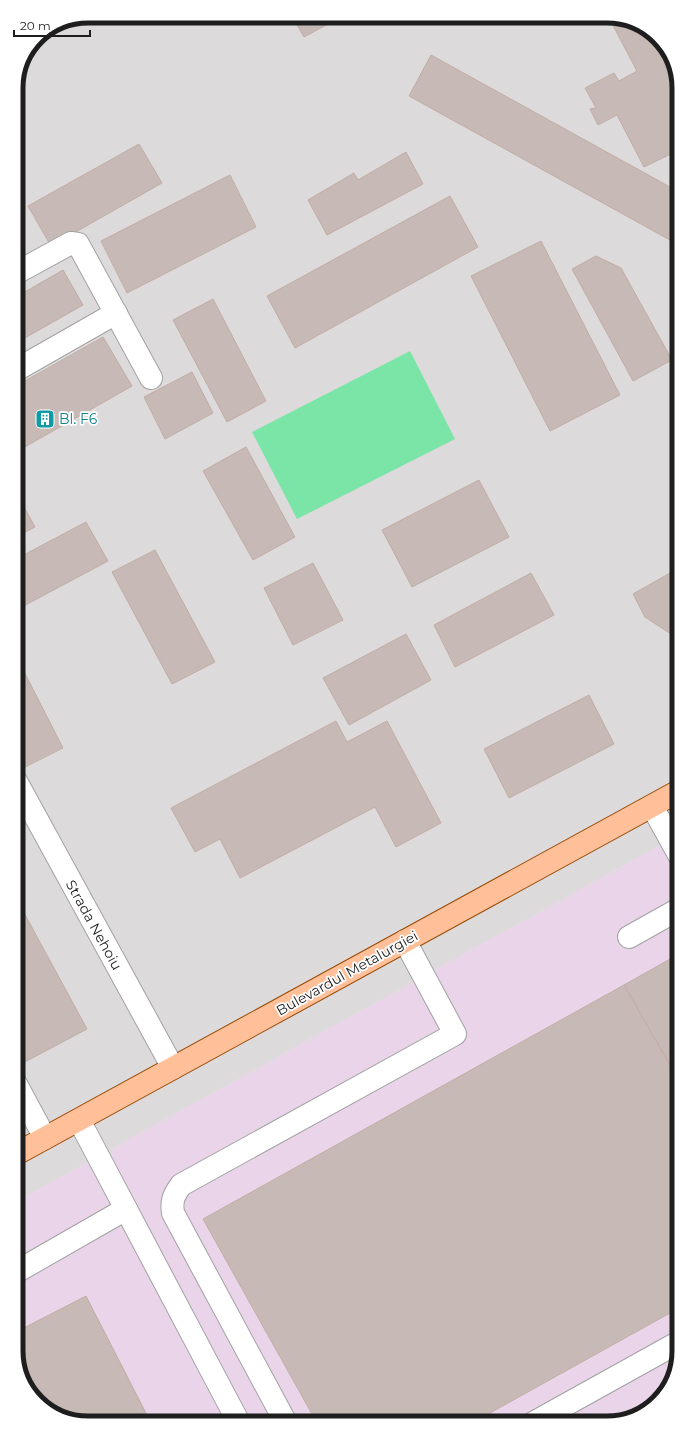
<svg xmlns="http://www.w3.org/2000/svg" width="695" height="1439" font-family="Montserrat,sans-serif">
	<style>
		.residential { fill: #dcdadb }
		.industrial { fill: #e9d4e9 }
		.pitch { fill: #7be4a7 }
		.building { fill: #c7bab6; stroke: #c2aca4 }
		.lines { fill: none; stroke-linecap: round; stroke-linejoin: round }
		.minor-casing { stroke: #a2a2a2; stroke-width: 24 }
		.major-casing { stroke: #974800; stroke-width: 24 }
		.minor { stroke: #fff; stroke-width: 22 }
		.major { stroke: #ffbf98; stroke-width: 22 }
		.labels { text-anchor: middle; stroke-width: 3.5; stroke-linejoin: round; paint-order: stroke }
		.culture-label { font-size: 14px; fill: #0d838f; stroke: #fff; text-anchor: start }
		.street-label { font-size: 14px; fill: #1e1e1e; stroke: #fff }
		.rim { fill: none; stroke: #1e1e1e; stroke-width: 5 }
	</style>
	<rect width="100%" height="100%" fill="#efe9e3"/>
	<path class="residential" d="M88,16H612L651,31L674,61L679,88V835L16,1202V83L37,37L61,21Z"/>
	<path class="industrial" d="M679,835V1351L667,1391L634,1418L607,1423H83L48,1411L21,1378L16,1351V1202Z"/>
	<path class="pitch" d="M410,351L455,439L297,519L252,432Z"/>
	<g class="building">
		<path d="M292,16H343L304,37Z"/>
		<path d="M608,16H612L651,31L674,61L679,88V150L644,167L617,115L598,125L590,109L596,108L585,88L614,73L619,81L637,71Z"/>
		<path d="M431,55L679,192V245L409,96Z"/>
		<path d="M139,144L162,183L51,246L28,206Z"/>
		<path d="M406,152L423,184L327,235L308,200L354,173L358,180Z"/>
		<path d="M230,175L256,227L127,293L101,241Z"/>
		<path d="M450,196L478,247L295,348L267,296Z"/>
		<path d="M541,241L620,395L550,431L471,276Z"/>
		<path d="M596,256L621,268L672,360L633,381L572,269Z"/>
		<path d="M63,270L83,305L16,343V297Z"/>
		<path d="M213,299L266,401L227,422L173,320Z"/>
		<path d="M103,337L132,386L16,452V386Z"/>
		<path d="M192,372L213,413L165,439L144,397Z"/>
		<path d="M246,447L295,537L253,560L203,471Z"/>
		<path d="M479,480L509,537L412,587L382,530Z"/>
		<path d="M16,492L35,527L16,537Z"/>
		<path d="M86,522L108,561L16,610V559Z"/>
		<path d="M155,550L215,662L172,684L112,572Z"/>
		<path d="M313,563L343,620L293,645L264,588Z"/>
		<path d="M679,568V637L677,638L645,617L633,594Z"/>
		<path d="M531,573L554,615L455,667L434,625Z"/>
		<path d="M406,634L431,680L349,725L323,678Z"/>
		<path d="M16,656L63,748L17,771L16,769Z"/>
		<path d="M589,695L614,744L509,798L484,749Z"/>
		<path d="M336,721L347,742L387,721L441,823L396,847L375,807L240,878L220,839L195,852L171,808Z"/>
		<path d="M16,898L87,1029L19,1065L16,1058Z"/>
		<path d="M679,954V1081L624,985Z"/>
		<path d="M624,985L679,1081V1308L472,1423H317L203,1219Z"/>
		<path d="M86,1296L151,1423H83L48,1411L21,1378L16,1351V1332Z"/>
	</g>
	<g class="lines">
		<defs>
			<g id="minor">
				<path d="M16,273L71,243L78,244L151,378"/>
				<path d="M16,370L116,313"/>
				<path d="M16,781L173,1068"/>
				<path d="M652,806L679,855"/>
				<path d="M629,937L679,909"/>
				<path d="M16,1084L45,1138"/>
				<path d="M79,1120L239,1423"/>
				<path d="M16,1272L126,1209"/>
				<path d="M286,1423L173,1213C171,1200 174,1195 181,1185L455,1034L405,941"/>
				<path d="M533,1423L679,1342"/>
			</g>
			<path id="major" d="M16,1154L679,791"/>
		</defs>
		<use href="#minor" class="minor-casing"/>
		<use href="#major" class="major-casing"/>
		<use href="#minor" class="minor"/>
		<use href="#major" class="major"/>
	</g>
	<defs>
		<symbol id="building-square" viewBox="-11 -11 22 22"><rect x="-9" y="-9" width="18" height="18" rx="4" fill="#0f9aa8" stroke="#fff"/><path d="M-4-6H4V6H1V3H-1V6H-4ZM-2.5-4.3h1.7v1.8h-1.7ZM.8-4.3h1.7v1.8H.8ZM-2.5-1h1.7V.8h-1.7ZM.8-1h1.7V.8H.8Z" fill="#fff"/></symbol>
	</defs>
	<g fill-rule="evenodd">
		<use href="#building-square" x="34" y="408" width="22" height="22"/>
	</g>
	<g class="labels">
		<g class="culture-label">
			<text x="59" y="424">Bl. F6</text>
		</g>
		<g class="street-label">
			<text transform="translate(94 925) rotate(61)" y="5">Strada Nehoiu</text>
			<text transform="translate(347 973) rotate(-29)" y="5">Bulevardul Metalurgiei</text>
		</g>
	</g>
	<path d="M0 0H695V1439H0ZM88 23H607A65 65 0 0 1 672 88V1351A65 65 0 0 1 607 1416H88A65 65 0 0 1 23 1351V88A65 65 0 0 1 88 23Z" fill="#fff" fill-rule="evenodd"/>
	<path class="rim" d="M88 23H607A65 65 0 0 1 672 88V1351A65 65 0 0 1 607 1416H88A65 65 0 0 1 23 1351V88A65 65 0 0 1 88 23Z"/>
	<path d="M14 30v6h76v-6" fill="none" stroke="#1e1e1e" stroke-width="2"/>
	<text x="20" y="30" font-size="12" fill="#1e1e1e" stroke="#ffffff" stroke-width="3" paint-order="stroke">20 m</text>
</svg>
